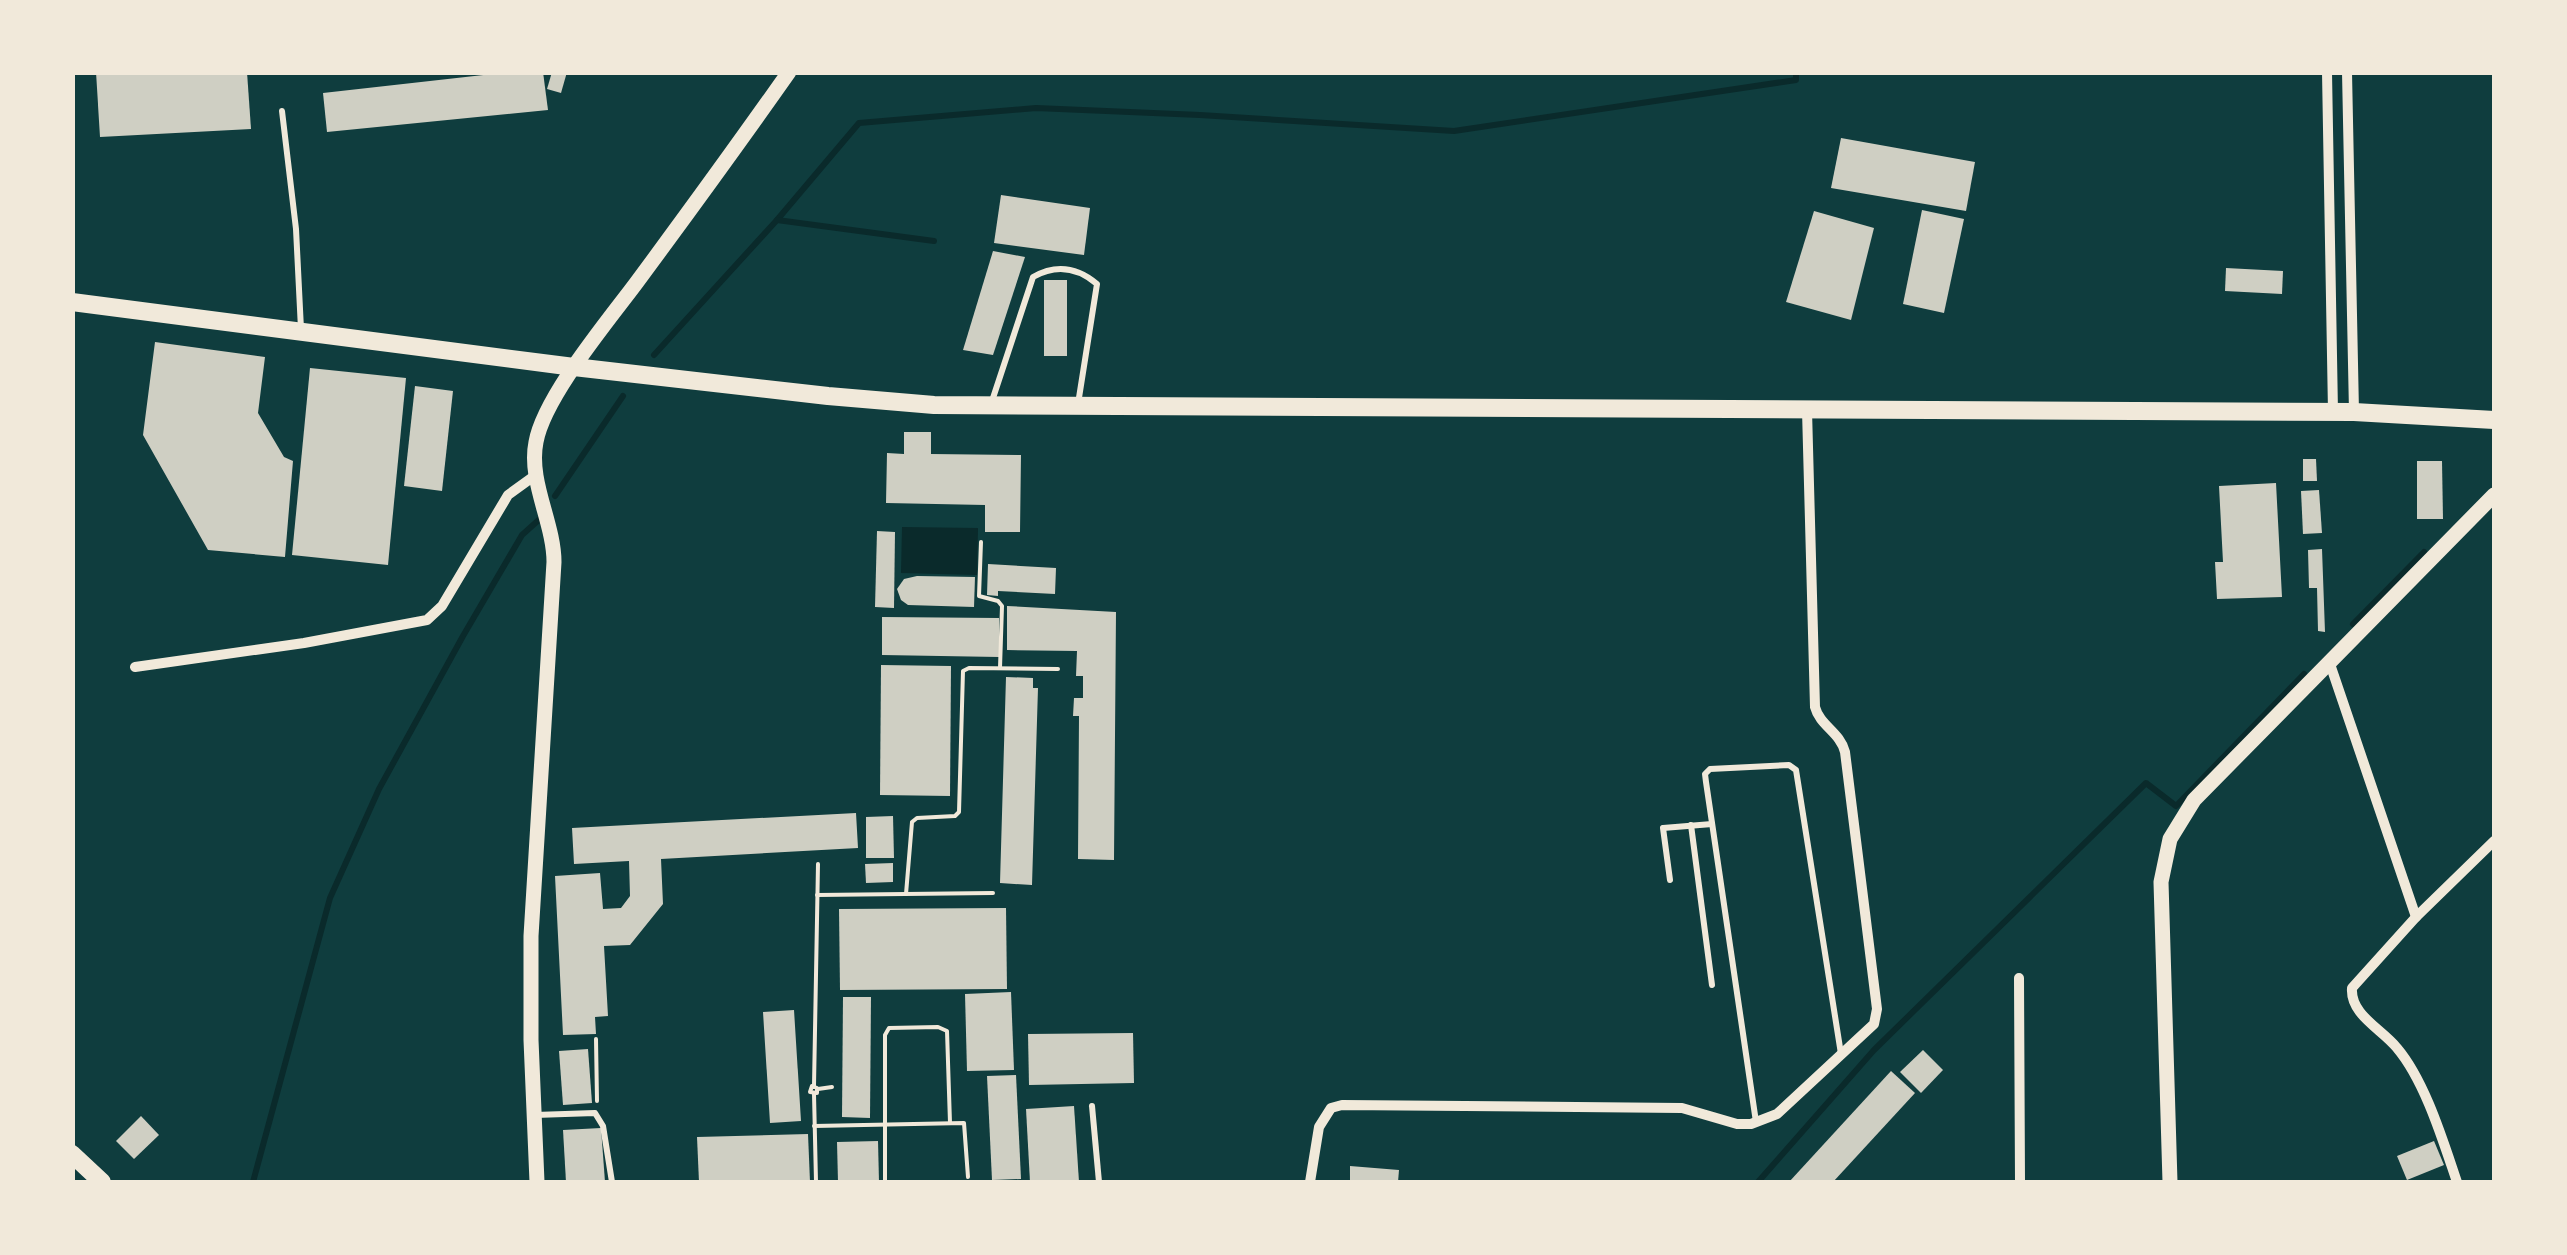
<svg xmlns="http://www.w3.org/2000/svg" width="2567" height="1255" font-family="'PT Sans Narrow',sans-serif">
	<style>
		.water { fill: #0a2a2b }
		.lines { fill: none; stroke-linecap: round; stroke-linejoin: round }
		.stream { stroke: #0a2a2b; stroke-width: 6 }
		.building { fill: #cfcfc3 }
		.path { stroke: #f1e9da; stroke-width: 4 }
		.service { stroke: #f1e9da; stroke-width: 6 }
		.minor { stroke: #f1e9da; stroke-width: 10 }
		.tertiary { stroke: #f1e9da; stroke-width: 15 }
		.secondary { stroke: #f1e9da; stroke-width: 18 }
	</style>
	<rect width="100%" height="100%" fill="#0f3d3e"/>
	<path class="water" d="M902,527L978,528L977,575L901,573Z"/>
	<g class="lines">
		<g class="stream">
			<path d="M777,220L859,123L1036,108L1200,115L1454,131L1796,80V72"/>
			<path d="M654,355L777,220L934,241"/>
			<path d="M555,496L623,396"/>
			<path d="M2353,624L2424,552"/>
			<path d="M253,1182L330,898L379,789L463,636L522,535L542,517"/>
			<path d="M1758,1182L1874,1050L2146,783L2176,806L2304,674"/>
		</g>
	</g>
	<g class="building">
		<path d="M96,72H247L251,129L100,137Z"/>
		<path d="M510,72H543L548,110L327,132L323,93Z"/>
		<path d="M552,72H567L561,93L547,89Z"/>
		<path d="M1841,138L1975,162L1966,211L1831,188Z"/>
		<path d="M1001,195L1090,208L1084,255L994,243Z"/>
		<path d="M1922,210L1964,219L1944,313L1903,304Z"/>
		<path d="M1814,211L1874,228L1851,320L1786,302Z"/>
		<path d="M993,251L1025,257L993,355L963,350Z"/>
		<path d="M2226,268L2283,271L2282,294L2225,291Z"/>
		<rect x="1044" y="280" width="23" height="76"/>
		<path d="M155,342L265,357L258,413L284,457L293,461L285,557L208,550L143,435Z"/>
		<path d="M310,368L406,378L388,565L292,555Z"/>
		<path d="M415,386L453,391L442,491L404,486Z"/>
		<path d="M904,432H931V454L1021,455L1020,532H985V505L886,503L887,453L904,454Z"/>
		<path d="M2303,459H2316L2317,481H2303Z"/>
		<path d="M2417,461H2442L2443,519H2417Z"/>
		<path d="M2276,483L2282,597L2217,599L2215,562H2223L2219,486Z"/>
		<path d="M2319,490L2322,533L2303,534L2301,491Z"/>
		<path d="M877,531L895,532L894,608L875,607Z"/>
		<path d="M2322,549L2325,632L2318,631L2317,588H2309L2308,550Z"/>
		<path d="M988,564L1056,568L1055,594L998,591V596L987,595Z"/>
		<path d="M917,576L975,577L974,607L908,605L901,600L897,589L904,579Z"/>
		<path d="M1007,606L1116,612L1114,860L1078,859L1079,716H1073L1074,698H1083V676H1076L1077,651L1007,650Z"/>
		<path d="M882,617L999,618V657L882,655Z"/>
		<path d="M881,665L951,666L950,796L880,795Z"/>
		<path d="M1006,677L1033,678V688H1038L1032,885L1000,883Z"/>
		<path d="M856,813L858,848L661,859L663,904L630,945L604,946L608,1016L595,1017L596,1034L563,1035L555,876L600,873L603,909L621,908L630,896L629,861L574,864L572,828Z"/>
		<path d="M893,816L894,858H866V817Z"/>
		<path d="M893,863V882L866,883L865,864Z"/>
		<path d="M1006,908L1007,989L840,990L839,909Z"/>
		<path d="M1011,992L1014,1070L967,1071L965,994Z"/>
		<path d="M843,997H871L870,1118L842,1117Z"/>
		<path d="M794,1010L801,1121L770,1123L763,1012Z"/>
		<path d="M1133,1033L1134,1083L1029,1085L1028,1034Z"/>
		<path d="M588,1049L592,1103L563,1105L559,1051Z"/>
		<path d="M1923,1050L1943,1070L1921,1093L1900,1072Z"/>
		<path d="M1891,1071L1915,1093L1833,1182H1789Z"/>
		<path d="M1016,1075L1021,1179L992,1180L987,1076Z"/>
		<path d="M1074,1106L1079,1182H1030L1026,1109Z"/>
		<path d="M141,1116L159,1135L134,1159L116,1141Z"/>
		<path d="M601,1128L605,1182H566L563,1130Z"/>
		<path d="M808,1134L810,1182H699L697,1137Z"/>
		<path d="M878,1141L879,1182H838L837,1142Z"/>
		<path d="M2434,1141L2444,1165L2407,1180L2397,1156Z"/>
		<path d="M1350,1166L1399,1170L1398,1182H1350Z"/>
	</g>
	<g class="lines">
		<g class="path">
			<path d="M981,542L979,596L998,601L1002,606L1000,668"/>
			<path d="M906,894L912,822L917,818L955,816L959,812L963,671L969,668L1058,669"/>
			<path d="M817,895L993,893"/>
			<path d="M596,1039L597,1101"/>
			<path d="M812,1086L817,1088V1093L810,1092Z"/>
			<path d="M814,1086L818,864"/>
			<path d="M818,1089L832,1087"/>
			<path d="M814,1094L816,1182"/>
			<path d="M814,1126L964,1123L968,1177"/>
			<path d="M885,1182V1035L889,1028L938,1027L947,1031L950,1123"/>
		</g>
		<g class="service">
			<path d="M282,111L296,229L301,329"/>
			<path d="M992,401L1033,277C1056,264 1077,267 1097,284L1078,404"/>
			<path d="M1691,825L1712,985"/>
			<path d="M1670,880L1663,828L1712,824"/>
			<path d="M1092,1106L1099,1182"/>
			<path d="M535,1115L595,1113L603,1126L612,1182"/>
			<path d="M1756,1122L1706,782L1705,774L1710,769L1789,765L1796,770L1841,1054"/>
		</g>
		<g class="minor">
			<path d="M2327,72L2333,412"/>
			<path d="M2347,72L2354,412"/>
			<path d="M2329,661L2416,917"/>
			<path d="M135,667L304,643L427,620L442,606L508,495L537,474"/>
			<path d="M2019,978L2020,1182"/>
			<path d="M1310,1182L1319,1127L1331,1108L1342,1105L1682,1108L1737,1124H1751L1777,1114L1874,1024L1877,1009L1845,752C1840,732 1820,726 1815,707L1807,410"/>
			<path d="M2457,1182C2443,1141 2425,1081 2397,1048C2382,1029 2350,1015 2352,988L2416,917L2494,841"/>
		</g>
		<g class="tertiary">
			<path d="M537,1182L531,1040V936L554,562C554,523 528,481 536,442C544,397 608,321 637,282C688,213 739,143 789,72"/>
			<path d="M2170,1182L2161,882L2170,839L2194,800L2494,495"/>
		</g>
		<g class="secondary">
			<path d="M72,302L574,367L828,396L934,405L2354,412L2494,420"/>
			<path d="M72,1154L102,1182"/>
		</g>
	</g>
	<rect width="2567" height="1255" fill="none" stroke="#f1e9da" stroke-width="150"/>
</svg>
